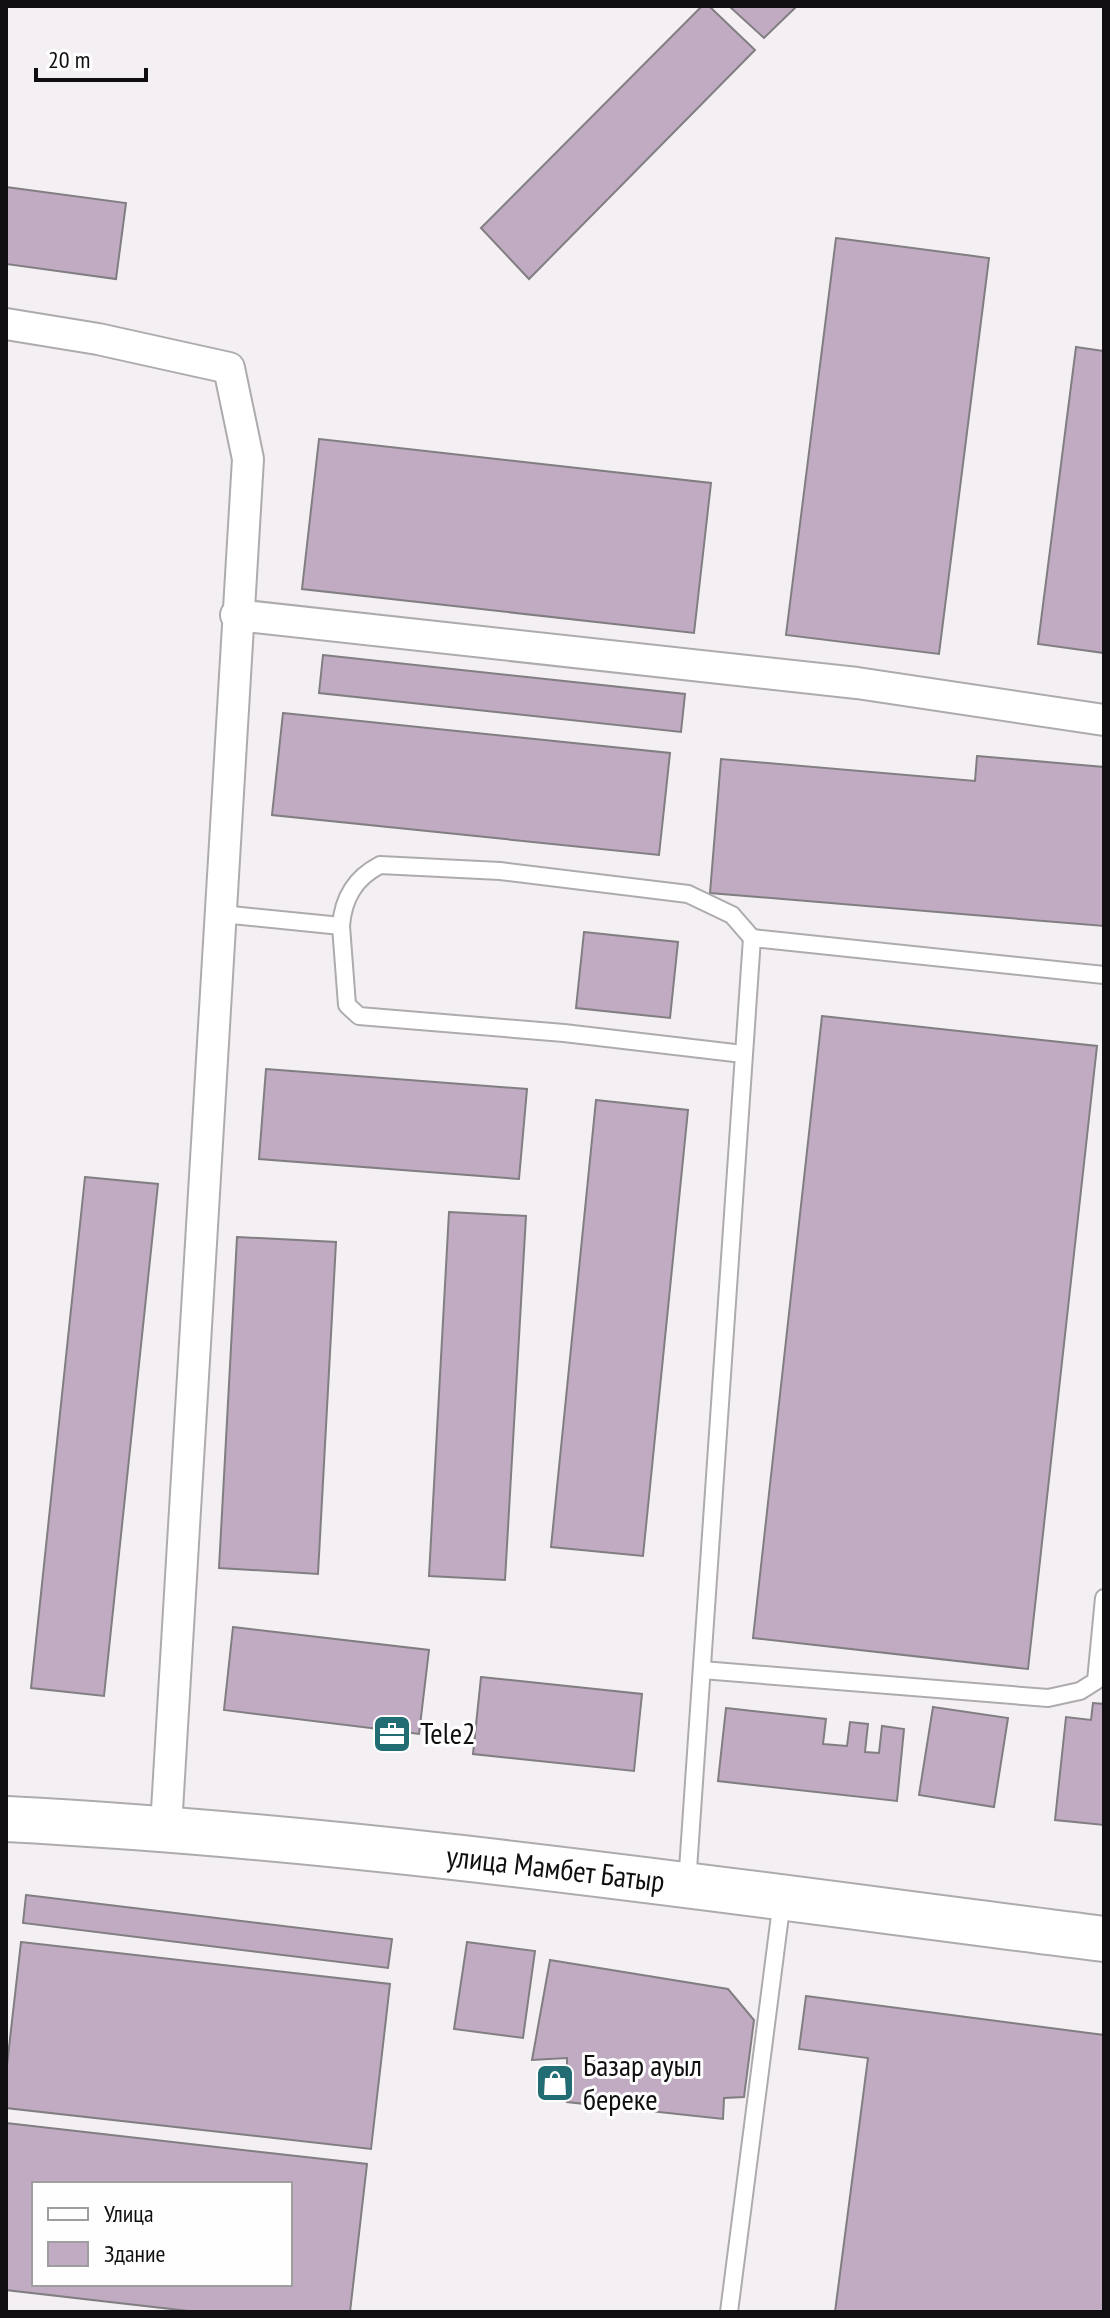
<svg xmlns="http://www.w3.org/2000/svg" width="1110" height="2318" font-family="'PT Sans Narrow',sans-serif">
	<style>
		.building { fill: #c1abc3; stroke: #817e81; stroke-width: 2; fill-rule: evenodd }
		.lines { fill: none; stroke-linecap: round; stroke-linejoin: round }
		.service-casing { stroke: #aeabaf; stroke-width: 20 }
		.minor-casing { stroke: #aeabaf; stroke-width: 34 }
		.secondary-casing { stroke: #aeabaf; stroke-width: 48 }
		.service { stroke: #fff; stroke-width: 16 }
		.minor { stroke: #fff; stroke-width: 30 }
		.secondary { stroke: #fff; stroke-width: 44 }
		.labels { text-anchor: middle; stroke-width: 6; stroke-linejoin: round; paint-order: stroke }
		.poi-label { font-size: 30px; fill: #100e10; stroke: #fffeff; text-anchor: start }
		.street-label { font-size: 30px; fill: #100e10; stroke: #fffeff }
	</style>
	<rect width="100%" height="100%" fill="#f3eff3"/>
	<g class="building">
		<path d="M702,6H709L755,50L529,279L481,228Z"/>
		<path d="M729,6H797L764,38Z"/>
		<path d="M6,187L126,203L116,279L6,264Z"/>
		<path d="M836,238L989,258L939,654L786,635Z"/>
		<path d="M1076,347L1104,351V653L1038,644Z"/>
		<path d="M319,439L711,483L694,633L302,589Z"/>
		<path d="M323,655L685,694L681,732L319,693Z"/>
		<path d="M283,713L670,753L659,855L272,815Z"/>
		<path d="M977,756L1104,767V926L710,893L721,759L975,781Z"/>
		<path d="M584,932L678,942L670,1018L576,1008Z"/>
		<path d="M822,1016L1097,1046L1028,1669L753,1638Z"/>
		<path d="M266,1069L527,1089L519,1179L259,1159Z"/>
		<path d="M596,1100L688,1110L643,1556L551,1547Z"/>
		<path d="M85,1177L158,1184L104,1696L31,1688Z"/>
		<path d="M449,1212L526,1216L505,1580L429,1576Z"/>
		<path d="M237,1237L336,1242L318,1574L219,1568Z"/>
		<path d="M233,1627L429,1650L419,1734L224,1710Z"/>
		<path d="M481,1677L642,1694L634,1771L473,1754Z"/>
		<path d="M1093,1703L1104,1704V1825L1055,1820L1066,1717L1091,1720Z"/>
		<path d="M933,1707L1008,1718L994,1807L919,1795Z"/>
		<path d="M726,1708L826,1719L823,1744L847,1746L850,1722L868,1724L865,1752L879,1753L882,1726L904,1729L897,1801L718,1781Z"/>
		<path d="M26,1895L392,1939L388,1968L23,1923Z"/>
		<path d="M21,1942L390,1984L371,2149L6,2108V2074Z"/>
		<path d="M467,1942L535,1951L523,2038L454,2029Z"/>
		<path d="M550,1960L728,1989L754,2020L744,2097L724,2098L723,2119L567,2102V2058L532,2060Z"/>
		<path d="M806,1996L1104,2035V2312H835L868,2058L799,2049Z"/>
		<path d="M6,2123L367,2164L350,2312H197L6,2290ZM34,2184H290V2284H34Z"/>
	</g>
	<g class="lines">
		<defs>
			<g id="service">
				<path d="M222,914L341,926C343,898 355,878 380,865L500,871L688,894L732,915L752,938"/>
				<path d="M341,926L347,1005L359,1016L564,1033L743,1054"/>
				<path d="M702,1670L1048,1698L1080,1691L1096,1681L1104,1598"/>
				<path d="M687,1884L752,938L1104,975"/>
				<path d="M729,2312L782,1900"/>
			</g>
			<g id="minor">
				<path d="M6,324L98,339L229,368L248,459L166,1827"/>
				<path d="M236,615L857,683L1104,720"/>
			</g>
			<g id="secondary">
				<path id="s1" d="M6,1819C373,1838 739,1893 1104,1939"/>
			</g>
		</defs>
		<use href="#service" class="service-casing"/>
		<use href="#minor" class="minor-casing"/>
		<use href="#secondary" class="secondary-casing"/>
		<use href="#service" class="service"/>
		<use href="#minor" class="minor"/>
		<use href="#secondary" class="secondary"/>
	</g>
	<defs>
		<symbol id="office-square" viewBox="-11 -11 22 22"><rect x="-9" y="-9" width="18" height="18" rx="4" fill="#226d73" stroke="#fffeff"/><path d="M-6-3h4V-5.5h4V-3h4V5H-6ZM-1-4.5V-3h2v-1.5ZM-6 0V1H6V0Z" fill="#fff"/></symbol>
		<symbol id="shop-square" viewBox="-11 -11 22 22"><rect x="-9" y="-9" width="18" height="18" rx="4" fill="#226d73" stroke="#fffeff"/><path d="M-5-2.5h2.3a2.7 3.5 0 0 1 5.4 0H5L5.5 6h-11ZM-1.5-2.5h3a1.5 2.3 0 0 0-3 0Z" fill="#fff"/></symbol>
	</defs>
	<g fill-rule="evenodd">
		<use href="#office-square" x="370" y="1712" width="44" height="44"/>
		<use href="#shop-square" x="533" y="2061" width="44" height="44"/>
	</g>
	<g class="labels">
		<g class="poi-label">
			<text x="420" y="1744">Tele2</text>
			<text x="583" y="2076">Базар ауыл<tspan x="583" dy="34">береке</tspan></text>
		</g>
		<g class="street-label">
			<text dy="10" stroke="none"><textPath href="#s1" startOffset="552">улица Мамбет Батыр</textPath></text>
		</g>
	</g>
	<rect width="1110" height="2318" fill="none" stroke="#100e10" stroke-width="16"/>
	<rect x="32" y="2182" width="260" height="104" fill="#fffeff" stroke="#9f9e9f" stroke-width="2"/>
	<rect x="48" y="2208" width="40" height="12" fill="#ffffff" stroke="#9f9e9f" stroke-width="2"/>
	<text x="104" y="2222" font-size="24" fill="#100e10">Улица</text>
	<rect x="48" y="2242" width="40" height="24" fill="#c1abc3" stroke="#9f9e9f" stroke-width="2"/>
	<text x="104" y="2262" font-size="24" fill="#100e10">Здание</text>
	<path d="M36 68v12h110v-12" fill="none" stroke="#100e10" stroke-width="4"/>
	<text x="48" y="68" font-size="24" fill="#100e10" stroke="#fffeff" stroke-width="6" paint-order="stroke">20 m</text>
</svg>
